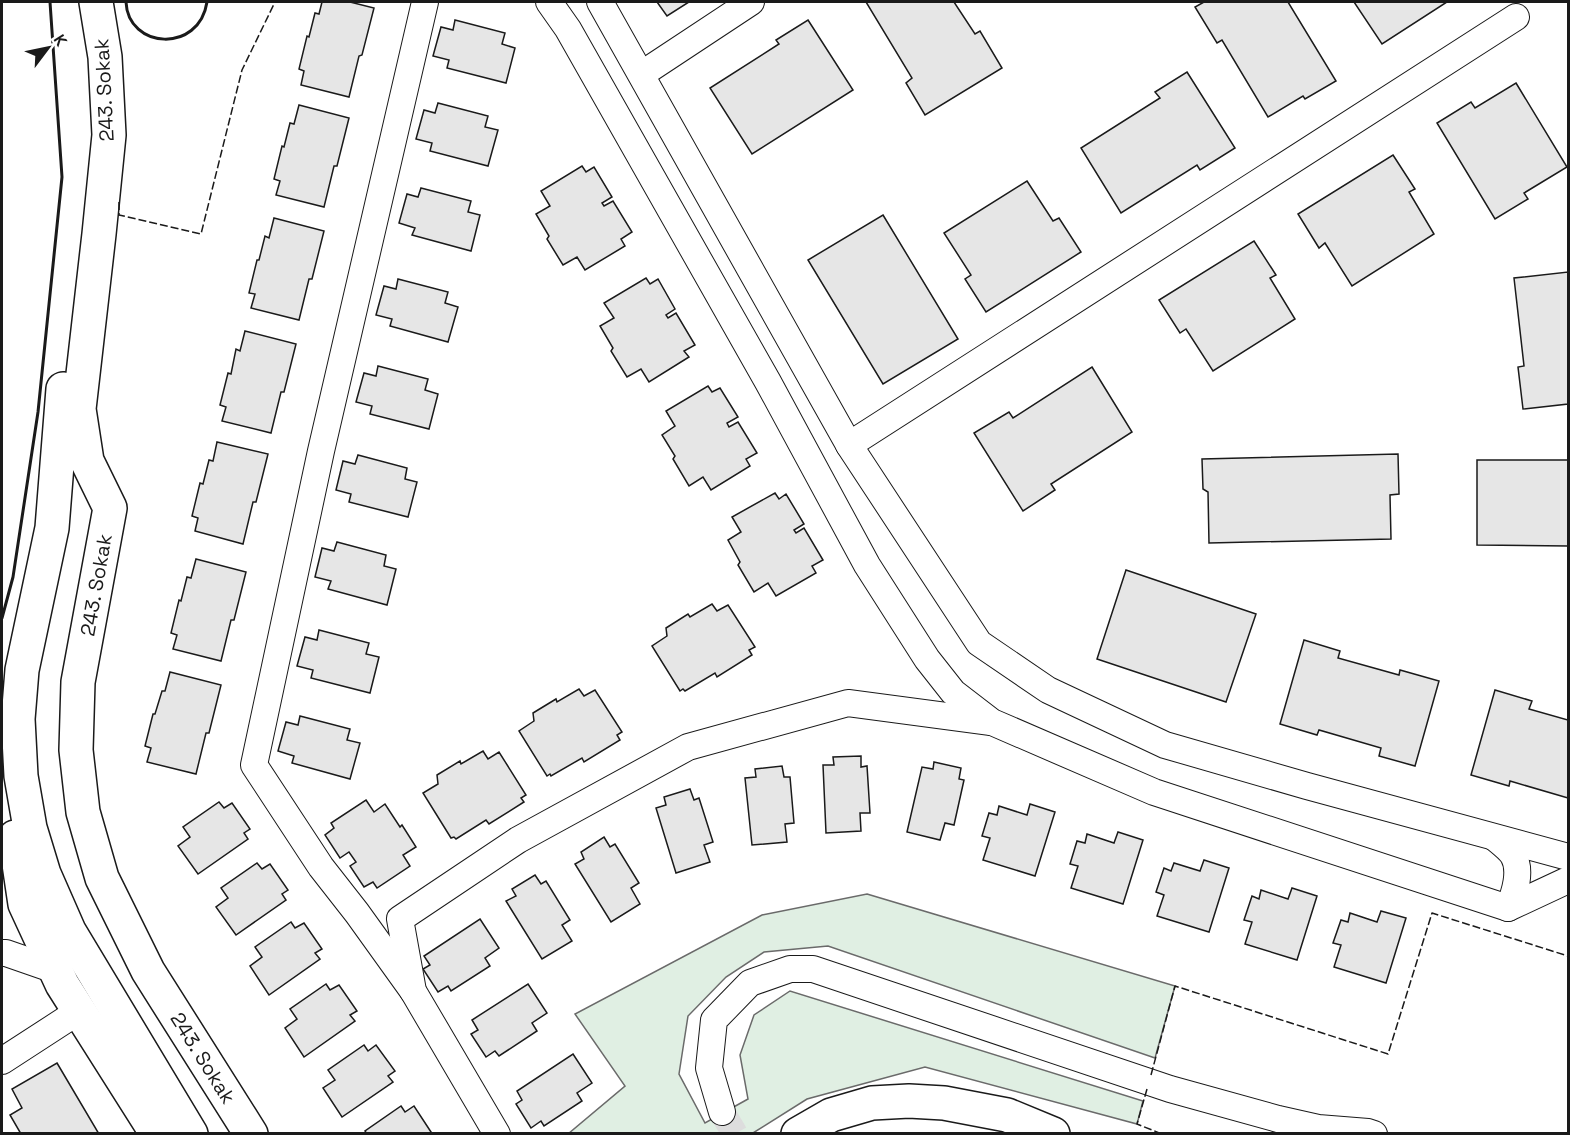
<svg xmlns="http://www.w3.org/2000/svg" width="1570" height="1135" font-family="'Space Grotesk',sans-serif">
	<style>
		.green { fill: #e0efe3; stroke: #6a6a6a; stroke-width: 1.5 }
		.building { fill: #e6e6e6; stroke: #1a1a1a; stroke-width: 1.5 }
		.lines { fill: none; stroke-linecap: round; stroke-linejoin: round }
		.street-tunnel { stroke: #ddd; stroke-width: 26; stroke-dasharray: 26 13; stroke-linecap: butt }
		.street-casing { stroke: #1a1a1a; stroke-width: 28 }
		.secondary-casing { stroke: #1a1a1a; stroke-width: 36 }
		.street { stroke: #fff; stroke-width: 26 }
		.secondary { stroke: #fff; stroke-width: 33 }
		.fence { stroke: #1a1a1a; stroke-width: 1.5; stroke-dasharray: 8 3; stroke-linecap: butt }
		.wall { stroke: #1a1a1a; stroke-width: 3 }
		.labels { text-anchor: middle; stroke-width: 4.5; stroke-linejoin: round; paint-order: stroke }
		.street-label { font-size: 20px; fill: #1a1a1a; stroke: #fff }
	</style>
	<rect width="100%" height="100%" fill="#fff"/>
	<path class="green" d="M867,894L1175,986L1155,1058L828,946L764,952L726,977L688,1016L679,1074L705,1123L748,1099L740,1055L754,1015L790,991L1143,1101L1137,1124L925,1067L807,1099L753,1133L568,1134L625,1086L575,1014L762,915Z"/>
	<g class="building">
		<path d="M322,2H350L374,8L362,55L359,56L349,97L301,85L304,71L299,69L307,36L309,37L315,13L319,14Z"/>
		<path d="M657,2H689L667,16Z"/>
		<path d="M866,2H954L975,34L980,31L1002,68L925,115L906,83L912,78Z"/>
		<path d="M1204,2H1288L1336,81L1305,99L1303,96L1268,117L1222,40L1217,43L1195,7Z"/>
		<path d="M1354,2H1447L1382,44Z"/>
		<path d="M455,20L505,33L502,44L515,48L506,83L447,68L449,60L433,56L441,27L453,30Z"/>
		<path d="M808,20L853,90L752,154L710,88L779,44L776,40Z"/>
		<path d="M1187,72L1235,148L1200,170L1197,165L1121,213L1081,148L1160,98L1155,92Z"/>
		<path d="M1516,83L1567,167L1524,193L1528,199L1495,219L1437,123L1471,102L1475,108Z"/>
		<path d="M438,103L488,116L485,127L498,130L488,166L430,151L432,143L416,139L424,110L435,113Z"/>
		<path d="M299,105L349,118L337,166H334L324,207L276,195L280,181L274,179L282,146L284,147L290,123L294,124Z"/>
		<path d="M1393,155L1415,189L1409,192L1434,234L1352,286L1325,243L1319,248L1298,214Z"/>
		<path d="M582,166L586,172L594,167L612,197L602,203L604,206L613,201L632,232L621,239L625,246L585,270L577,257L563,265L547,239L549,236L536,214L550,206L541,191Z"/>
		<path d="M1027,181L1053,221L1059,218L1081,252L986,312L965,279L971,275L944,233Z"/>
		<path d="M421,188L471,201L468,212L480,215L471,251L412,235L415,228L399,223L407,194L418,197Z"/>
		<path d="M883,215L958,339L883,384L808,260Z"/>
		<path d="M274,218L324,231L312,279H309L299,320L251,308L255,294L249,293L257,260H259L265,236L269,238Z"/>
		<path d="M1254,241L1276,275L1270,278L1295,319L1213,371L1186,329L1180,333L1159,300Z"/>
		<path d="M1568,272V404L1523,409L1518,367L1524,366L1514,278Z"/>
		<path d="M646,278L650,284L658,279L675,309L666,315L668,318L676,313L695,345L684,351L689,357L649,382L641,369L627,377L611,351L613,348L600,326L614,318L604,303Z"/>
		<path d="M398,279L448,292L445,303L458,307L448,342L390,326L392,319L376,315L384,286L396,289Z"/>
		<path d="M245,331L296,344L284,392H281L271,433L222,421L226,407L220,405L228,373L231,374L236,349L240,351Z"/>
		<path d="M378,366L428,379L425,390L438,394L429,429L370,414L372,406L356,402L364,373L376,376Z"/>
		<path d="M1092,367L1132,432L1051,484L1055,490L1023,511L974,433L1009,412L1013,418Z"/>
		<path d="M708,386L712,392L720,388L738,417L727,423L729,427L738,422L757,453L746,459L750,466L711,490L703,477L689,486L673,459L675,456L662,435L675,426L666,411Z"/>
		<path d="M217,442L268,454L256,502H253L243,544L195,531L198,518L192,516L200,483L203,484L209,460L213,461Z"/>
		<path d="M1398,454L1399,494L1390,495L1391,539L1209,543L1208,492L1203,489L1202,459Z"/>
		<path d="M358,455L407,468L405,479L417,482L408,517L349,502L351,494L336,490L343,461L355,464Z"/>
		<path d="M1477,460H1568V546L1477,545Z"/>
		<path d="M775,493L779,499L786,494L804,524L794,530L796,533L804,528L823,560L812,566L816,573L776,596L768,583L754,592L738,565L740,562L728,540L741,532L732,517Z"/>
		<path d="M337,542L386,555L384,566L396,569L387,605L328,589L331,581L315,577L322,548L334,551Z"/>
		<path d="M196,559L246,572L234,620H231L221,661L173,649L177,635L171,633L179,600L181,601L187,577L191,578Z"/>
		<path d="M1126,570L1256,614L1226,702L1097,659Z"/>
		<path d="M712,604L717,611L728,605L755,647L749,650L752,655L717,677L715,673L685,691L683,689L680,691L652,646L667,636L666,628L688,614L690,617Z"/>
		<path d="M319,630L369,643L366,654L379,657L370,693L311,678L313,670L297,666L305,637L317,640Z"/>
		<path d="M1304,640L1340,651L1338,658L1399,675L1400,670L1439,681L1415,766L1379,756L1381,748L1319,730L1317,735L1280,724Z"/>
		<path d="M170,672L221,685L209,733H206L196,774L147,762L151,748L145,746L153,714H155L162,691H165Z"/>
		<path d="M579,689L584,696L595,690L622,732L617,735L620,740L584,762L582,758L551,776L550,774L547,776L519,731L534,721L533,713L556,699L557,702Z"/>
		<path d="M1495,690L1532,701L1529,709L1568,720V798L1510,781L1509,786L1471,775Z"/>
		<path d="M300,716L350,729L347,740L360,743L350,779L292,763L294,756L278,751L286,722L298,725Z"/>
		<path d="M483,751L488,759L499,752L526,795L521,798L524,802L489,824L486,820L456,839L454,837L451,838L423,793L438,784L437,775L460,761L461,764Z"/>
		<path d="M861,756V767L867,766L870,813H860L861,831L826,833L823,765H834L833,757Z"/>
		<path d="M934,762L961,768L959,779L964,780L954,825L945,823L940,840L907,832L922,767L933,769Z"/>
		<path d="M782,766L784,777H790L794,823L785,824L787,842L752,845L745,778L756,777L755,769Z"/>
		<path d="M690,789L694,800L699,798L713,842L704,845L710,862L676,873L656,808L666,805L664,797Z"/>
		<path d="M366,800L374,812L385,804L400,827L402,825L416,847L403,855L410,866L377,888L373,882L364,887L350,866L356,862L349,852L340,858L325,835L334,828L331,823Z"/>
		<path d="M219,802L224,808L232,803L250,829L244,833L248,839L198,874L178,846L190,837L183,827Z"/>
		<path d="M1030,804L1055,812L1035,876L983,860L990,838L982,836L989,813L997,815L999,806L1027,815Z"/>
		<path d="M1118,832L1143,840L1123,904L1071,888L1078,866L1070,864L1077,841L1085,843L1087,834L1114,843Z"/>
		<path d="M604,837L610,847L615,844L639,883L631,888L640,904L611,922L575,864L584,859L581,852Z"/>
		<path d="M1204,860L1229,868L1209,932L1157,916L1164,895L1156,892L1164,868L1171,871L1174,863L1200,871Z"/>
		<path d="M257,863L262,869L270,864L288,890L282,894L286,900L236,935L216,907L228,898L221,888Z"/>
		<path d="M535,875L541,884L546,881L570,920L562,925L572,941L542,959L506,901L516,896L512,889Z"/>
		<path d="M1292,888L1317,896L1297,960L1245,944L1252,922L1244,920L1252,896L1259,899L1261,890L1288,899Z"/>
		<path d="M1381,911L1406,918L1386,983L1334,967L1341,945L1333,943L1341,920L1348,922L1350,913L1377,922Z"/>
		<path d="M480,919L499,948L485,958L490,966L451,991L448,986L438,992L423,969L430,965L424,956Z"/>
		<path d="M291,922L295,928L304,923L322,949L315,953L320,959L269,995L250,966L262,957L255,947Z"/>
		<path d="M326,984L330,990L339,985L357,1011L350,1015L355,1021L304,1057L285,1028L297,1019L290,1009Z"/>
		<path d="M528,984L547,1013L532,1023L537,1031L499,1056L495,1051L486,1057L471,1034L478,1030L472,1020Z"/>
		<path d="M364,1045L368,1051L376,1045L395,1071L388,1076L393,1082L342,1117L323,1088L335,1080L328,1070Z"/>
		<path d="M573,1054L592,1083L577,1093L582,1101L544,1126L541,1121L531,1128L516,1104L522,1100L517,1091Z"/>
		<path d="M57,1063L99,1134H21L10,1115L22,1108L12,1089Z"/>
		<path d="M401,1106L405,1112L414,1106L431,1132L429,1134H367L365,1131Z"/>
	</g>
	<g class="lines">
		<path class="street-tunnel" d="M722,1112L735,1134"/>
		<defs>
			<g id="street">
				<path d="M549,2L568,29L768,382L867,565L927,659L953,692L992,722L1154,792L1508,908L1568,880"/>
				<path d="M600,2L849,445L979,643L1048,690L1165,745L1307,786L1568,857"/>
				<path d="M642,74L751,2"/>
				<path d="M849,445L1516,17"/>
				<path d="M1495,838C1501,843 1509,849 1513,855C1522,870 1515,894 1508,908"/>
				<path d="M2,953H6L55,970"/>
				<path d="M413,991L357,913L321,867L254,765L321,451L425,2"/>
				<path d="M2,1061L79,1011"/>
				<path d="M722,1112L709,1068L714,1020L750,983L790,969H813L1170,1089L1278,1119L1318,1128L1368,1132L1374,1134"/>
				<path d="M497,1134L413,991L400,919L518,840L688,747L848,703L991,722"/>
			</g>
			<g id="secondary">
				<path d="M96,2L105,57L109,135L99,234L79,409L87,461L110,508L78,682L76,750L83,812L102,878L148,971L251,1134"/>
				<path d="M63,389L52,528L22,670L18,719L21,776L30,828L44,874L69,931L191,1134"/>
				<path d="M15,837L25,904L62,984L157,1134"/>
				<path d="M798,1134L831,1115L872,1103L909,1101L944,1103L1007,1115L1053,1134"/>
			</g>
		</defs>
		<use href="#street" class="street-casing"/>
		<use href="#secondary" class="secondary-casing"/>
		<use href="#street" class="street"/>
		<use href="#secondary" class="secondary"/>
		<g class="fence">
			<path d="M119,202V215L201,234L242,70L275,2"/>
			<path d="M1151,1075L1175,986L1388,1054L1432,913L1568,956"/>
			<path d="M1147,1089L1137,1124L1162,1134"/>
		</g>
		<g class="wall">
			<path d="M126,2C128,49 199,54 207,2"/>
			<path d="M2,618L13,577L38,412L62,177L50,2"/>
		</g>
	</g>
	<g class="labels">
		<g class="street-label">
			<text transform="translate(104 90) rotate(-93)" y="7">243. Sokak</text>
			<text transform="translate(96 585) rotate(-80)" y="7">243. Sokak</text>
			<text transform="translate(203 1058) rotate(58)" y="7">243. Sokak</text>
		</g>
	</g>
	<rect width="1570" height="1135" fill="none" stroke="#1a1a1a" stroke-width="6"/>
	<g transform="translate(48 48) rotate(58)" stroke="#ffffff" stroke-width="4.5" paint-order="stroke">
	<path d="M0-4.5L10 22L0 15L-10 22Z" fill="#1a1a1a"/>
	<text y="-9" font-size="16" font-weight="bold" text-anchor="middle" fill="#1a1a1a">K</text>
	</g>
</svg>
